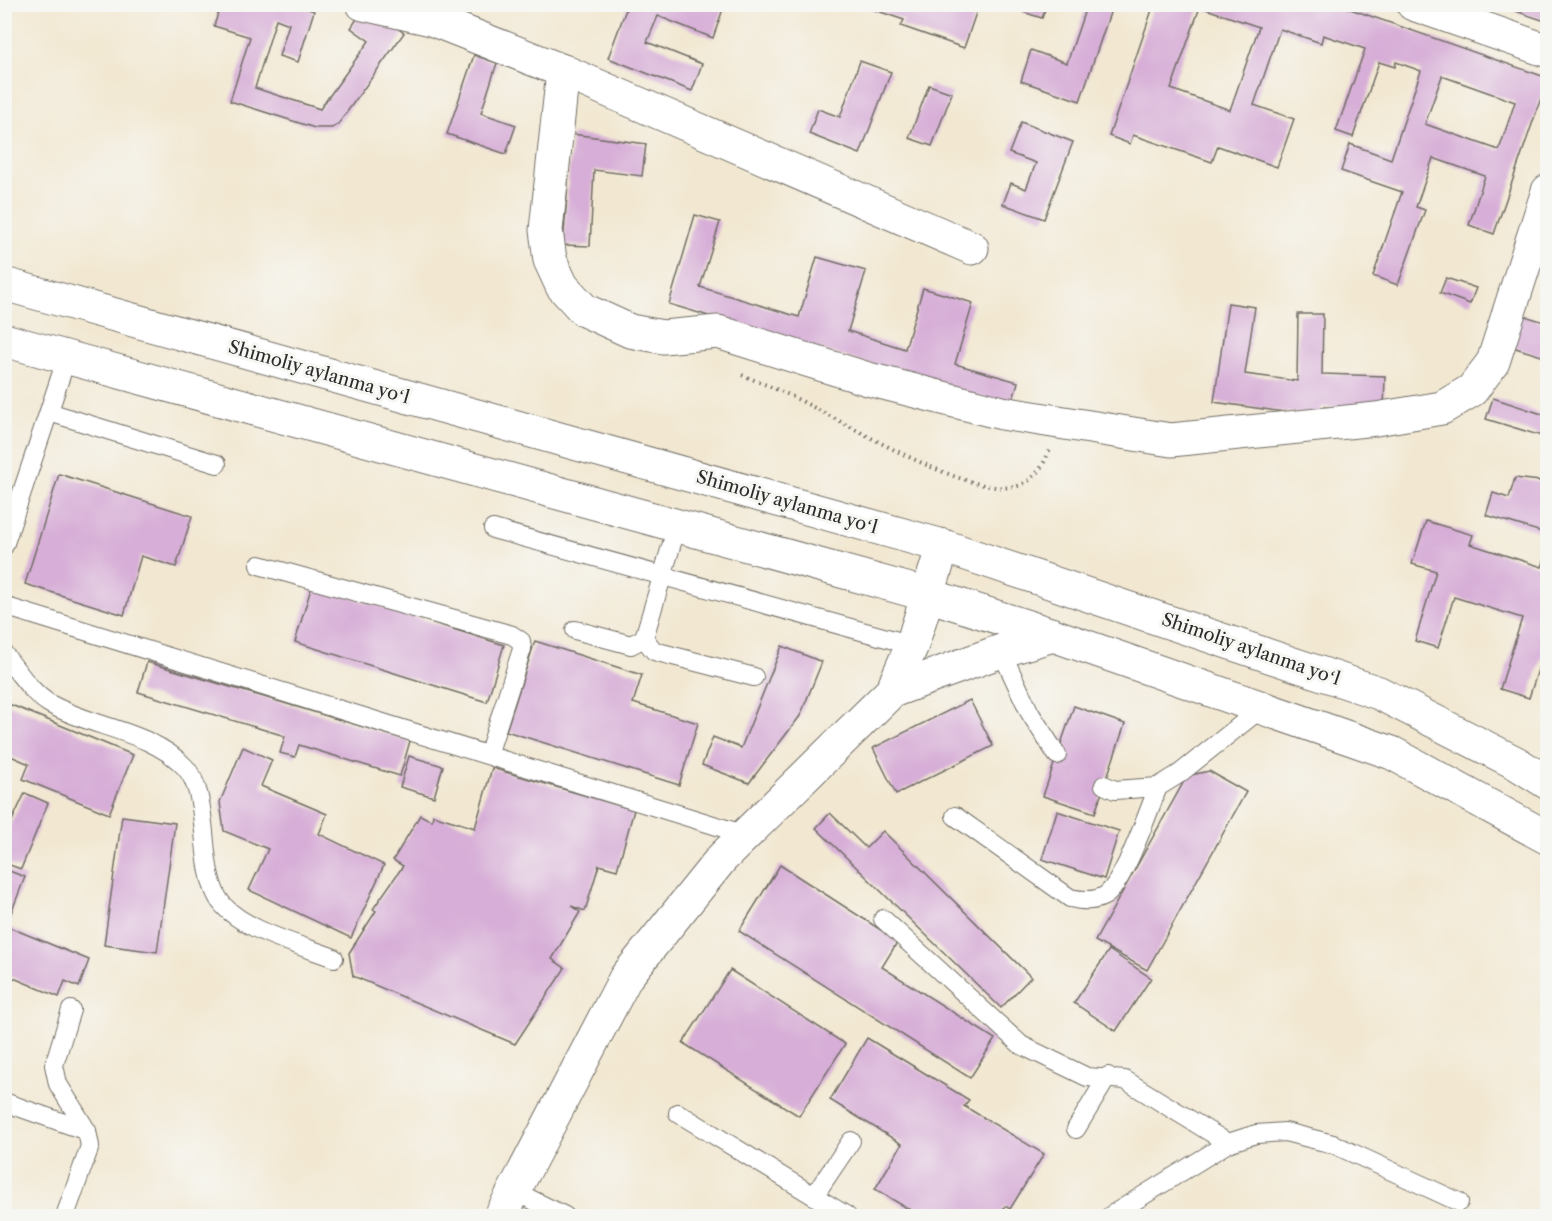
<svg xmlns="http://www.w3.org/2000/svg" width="1552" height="1221" font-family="'Libre Caslon Text',serif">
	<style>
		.building { fill: #d7aed7; fill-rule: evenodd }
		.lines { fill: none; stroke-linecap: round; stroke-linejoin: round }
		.service-casing { stroke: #716d65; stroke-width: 20 }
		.minor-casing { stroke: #716d65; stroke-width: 35 }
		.primary-casing { stroke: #716d65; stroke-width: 35 }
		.path { stroke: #716d65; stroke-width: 4; stroke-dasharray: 1.5 4.5; stroke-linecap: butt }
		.service { stroke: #fff; stroke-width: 18 }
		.minor { stroke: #fff; stroke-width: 33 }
		.primary { stroke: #fff; stroke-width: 33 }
		.labels { text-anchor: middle; stroke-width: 6; stroke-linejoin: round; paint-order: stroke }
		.street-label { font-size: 18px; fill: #2b2b2b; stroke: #f6f6f2 }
	</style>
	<rect width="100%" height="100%" fill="#f6f6f2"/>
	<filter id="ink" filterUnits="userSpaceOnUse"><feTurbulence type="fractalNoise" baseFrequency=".0167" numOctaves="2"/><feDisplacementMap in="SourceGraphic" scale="12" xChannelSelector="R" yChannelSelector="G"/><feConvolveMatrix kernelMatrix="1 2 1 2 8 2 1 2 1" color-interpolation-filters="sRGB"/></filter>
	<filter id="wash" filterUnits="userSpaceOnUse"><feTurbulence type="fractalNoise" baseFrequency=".008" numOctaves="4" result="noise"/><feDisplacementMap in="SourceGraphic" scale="24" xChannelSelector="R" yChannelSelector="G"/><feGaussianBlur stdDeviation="1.35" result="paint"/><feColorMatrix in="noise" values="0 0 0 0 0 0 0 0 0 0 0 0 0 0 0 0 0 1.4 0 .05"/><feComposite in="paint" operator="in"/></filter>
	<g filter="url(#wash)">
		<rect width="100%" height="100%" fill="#f2e8d2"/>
		<g id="blocks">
			<g class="building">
				<path d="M221,4H294L314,11L298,62L279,56L289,24L276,19L255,88L320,109L369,41L351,28L360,14L386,20L404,33L339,123L332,128H315L230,101L250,37L214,26Z"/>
				<path d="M628,4H711L723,9L713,38L658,16L647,42L702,64L692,91L608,58Z"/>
				<path d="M946,4L956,8L957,4H979L964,48L901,26L904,20L860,5Z"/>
				<path d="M1025,4H1047L1042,18L1023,12Z"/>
				<path d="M1087,4H1113L1080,101L1021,81L1031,50L1067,63Z"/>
				<path d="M1154,4H1336L1548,78L1494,234L1469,225L1485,176L1433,158L1416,207L1425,210L1398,285L1373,276L1402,192L1341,171L1350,144L1391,159L1421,71L1396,62L1395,67L1379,62L1353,137L1336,131L1365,49L1323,35L1321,43L1280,29L1254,105L1294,119L1277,167L1218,146L1212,162L1133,135L1130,144L1109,136ZM1200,7L1259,27L1230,110L1171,89ZM1442,76L1515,102L1499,150L1425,124Z"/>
				<path d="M1498,4H1548V22L1498,5Z"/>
				<path d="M474,55L497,63L481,113L516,125L506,154L447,134Z"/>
				<path d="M860,61L891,72L860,154L809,134L818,109L840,117Z"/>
				<path d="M929,85L952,93L932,146L909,138Z"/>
				<path d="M1021,122L1073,142L1044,219L1003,204L1011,183L1026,189L1036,163L1009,153Z"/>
				<path d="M572,134L646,144L642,176L594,170L590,246L563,245Z"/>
				<path d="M695,215L720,222L700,287L799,317L817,257L866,271L848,331L905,349L923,288L973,303L955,364L1018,382L1011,407L669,304Z"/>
				<path d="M1446,278L1476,288L1470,304L1440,293Z"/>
				<path d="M1228,303L1255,307L1245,374L1297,381L1298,314H1323L1322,374L1385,376L1384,409L1321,407L1320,417L1214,402Z"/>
				<path d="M1518,314L1548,323V358L1509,346Z"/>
				<path d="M1493,398L1545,415L1548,407V438L1486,419Z"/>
				<path d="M59,474L192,516L176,567L141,556L124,615L25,584Z"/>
				<path d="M1515,478L1548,482V534L1486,515L1493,493L1509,498Z"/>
				<path d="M1426,521L1473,535L1470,544L1542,567L1548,550V638L1529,698L1500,689L1522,618L1454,597L1438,648L1415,641L1436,571L1412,564Z"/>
				<path d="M312,585L504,645L487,702L295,642Z"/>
				<path d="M535,641L642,675L633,703L698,723L679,785L506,731Z"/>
				<path d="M782,646L822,662L800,716L749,783L702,765L713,737L741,748Z"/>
				<path d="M147,662L410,741L400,776L299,745L295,757L280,753L285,736L138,692Z"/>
				<path d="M970,700L993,746L896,794L873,748Z"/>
				<path d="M4,702L133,755L109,814L23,779L29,764L4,753Z"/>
				<path d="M1074,706L1125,724L1095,813L1043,796Z"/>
				<path d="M243,747L272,760L261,786L327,814L319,834L384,865L351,938L249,890L268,849L224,831L220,802Z"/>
				<path d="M409,756L443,766L434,797L400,787Z"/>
				<path d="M492,768L634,810L617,870L599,865L585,911L571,906L580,912L552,959L565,968L515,1044L353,976L349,953L376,911L373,909L403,866L393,860L420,815L432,821L433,815L475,828Z"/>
				<path d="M1209,771L1246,792L1147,970L1095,941L1187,776Z"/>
				<path d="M25,793L48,803L21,869L4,863V838Z"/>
				<path d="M1057,811L1119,831L1104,879L1042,859Z"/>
				<path d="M830,813L866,848L883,831L1031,977L1001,1008L816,828Z"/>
				<path d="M122,816L175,823L157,952L104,945Z"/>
				<path d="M780,865L898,941L882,967L995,1039L970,1078L739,931Z"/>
				<path d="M4,869L25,877L6,926L89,960L79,987L65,981L59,997L4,974L7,956H4Z"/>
				<path d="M1109,950L1151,978L1116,1031L1074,1003Z"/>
				<path d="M730,970L845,1044L799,1116L683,1043Z"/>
				<path d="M867,1038L969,1100L964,1106L1044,1154L1010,1209L1005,1206L999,1216H920L875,1189L902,1144L830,1100Z"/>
			</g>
		</g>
	</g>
	<g filter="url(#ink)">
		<use href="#blocks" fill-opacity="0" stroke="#716d65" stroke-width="1.5"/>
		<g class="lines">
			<defs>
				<g id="service">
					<path d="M49,412L217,464"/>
					<path d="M677,526L644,638L654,651L754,677"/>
					<path d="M493,529L912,645"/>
					<path d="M4,546L67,357"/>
					<path d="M259,565L512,635L521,641L522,649L488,755"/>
					<path d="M4,606L746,835"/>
					<path d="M575,630L631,645L644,638"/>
					<path d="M1001,651L1030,713L1057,755"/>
					<path d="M4,654C18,671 31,693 50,704C93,728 151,731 185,767C198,781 201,805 203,823C206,847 206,876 218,898C236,929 301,945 334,958"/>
					<path d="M1104,785L1115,790L1158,787L1179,774L1263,707"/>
					<path d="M955,816L1070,898C1083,901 1095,902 1106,895C1125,880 1148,812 1158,787"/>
					<path d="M883,919L1021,1045L1087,1077L1125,1080L1228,1143"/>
					<path d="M4,1102L87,1131"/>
					<path d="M678,1113L847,1216"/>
					<path d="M1076,1129L1108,1076"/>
					<path d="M514,1191L565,1216"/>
					<path d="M814,1196L851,1141"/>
					<path d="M65,1216L90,1146L87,1131L58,1084L54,1065L71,1010"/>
					<path d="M1110,1216L1228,1143L1256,1134L1285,1132L1333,1144L1459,1202"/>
				</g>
				<g id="minor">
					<path d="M363,4L431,19L563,71L972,248"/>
					<path d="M1413,4L1548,51"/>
					<path d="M563,71L546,230L550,260L562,286L584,310L630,331L663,337L718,332L868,379L1002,413L1171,440L1376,419L1442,408L1472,390L1493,362L1548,191"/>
					<path d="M892,691L1001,651L1053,635"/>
					<path d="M501,1216L626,977L722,858L892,691L912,645L943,546"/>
				</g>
				<g id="primary">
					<path d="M4,284L943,546L1379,693L1516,763L1548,783"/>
					<path d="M4,340L928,595L1053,635L1392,753L1548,838"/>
				</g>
			</defs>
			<use href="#service" class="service-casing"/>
			<use href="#minor" class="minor-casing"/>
			<use href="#primary" class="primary-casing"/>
			<path class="path" d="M742,375C759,382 777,389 793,397C844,421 960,494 1012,487C1031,485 1044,467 1049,450"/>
			<use href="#service" class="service"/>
			<use href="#minor" class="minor"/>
			<use href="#primary" class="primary"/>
		</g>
	</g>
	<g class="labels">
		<g class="street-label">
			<text transform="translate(319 372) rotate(16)" y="6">Shimoliy aylanma yoʻl</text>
			<text transform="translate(787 502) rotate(16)" y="6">Shimoliy aylanma yoʻl</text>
			<text transform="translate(1251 649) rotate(19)" y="6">Shimoliy aylanma yoʻl</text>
		</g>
	</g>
	<rect width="1552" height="1221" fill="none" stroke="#f6f6f2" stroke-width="24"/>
</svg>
